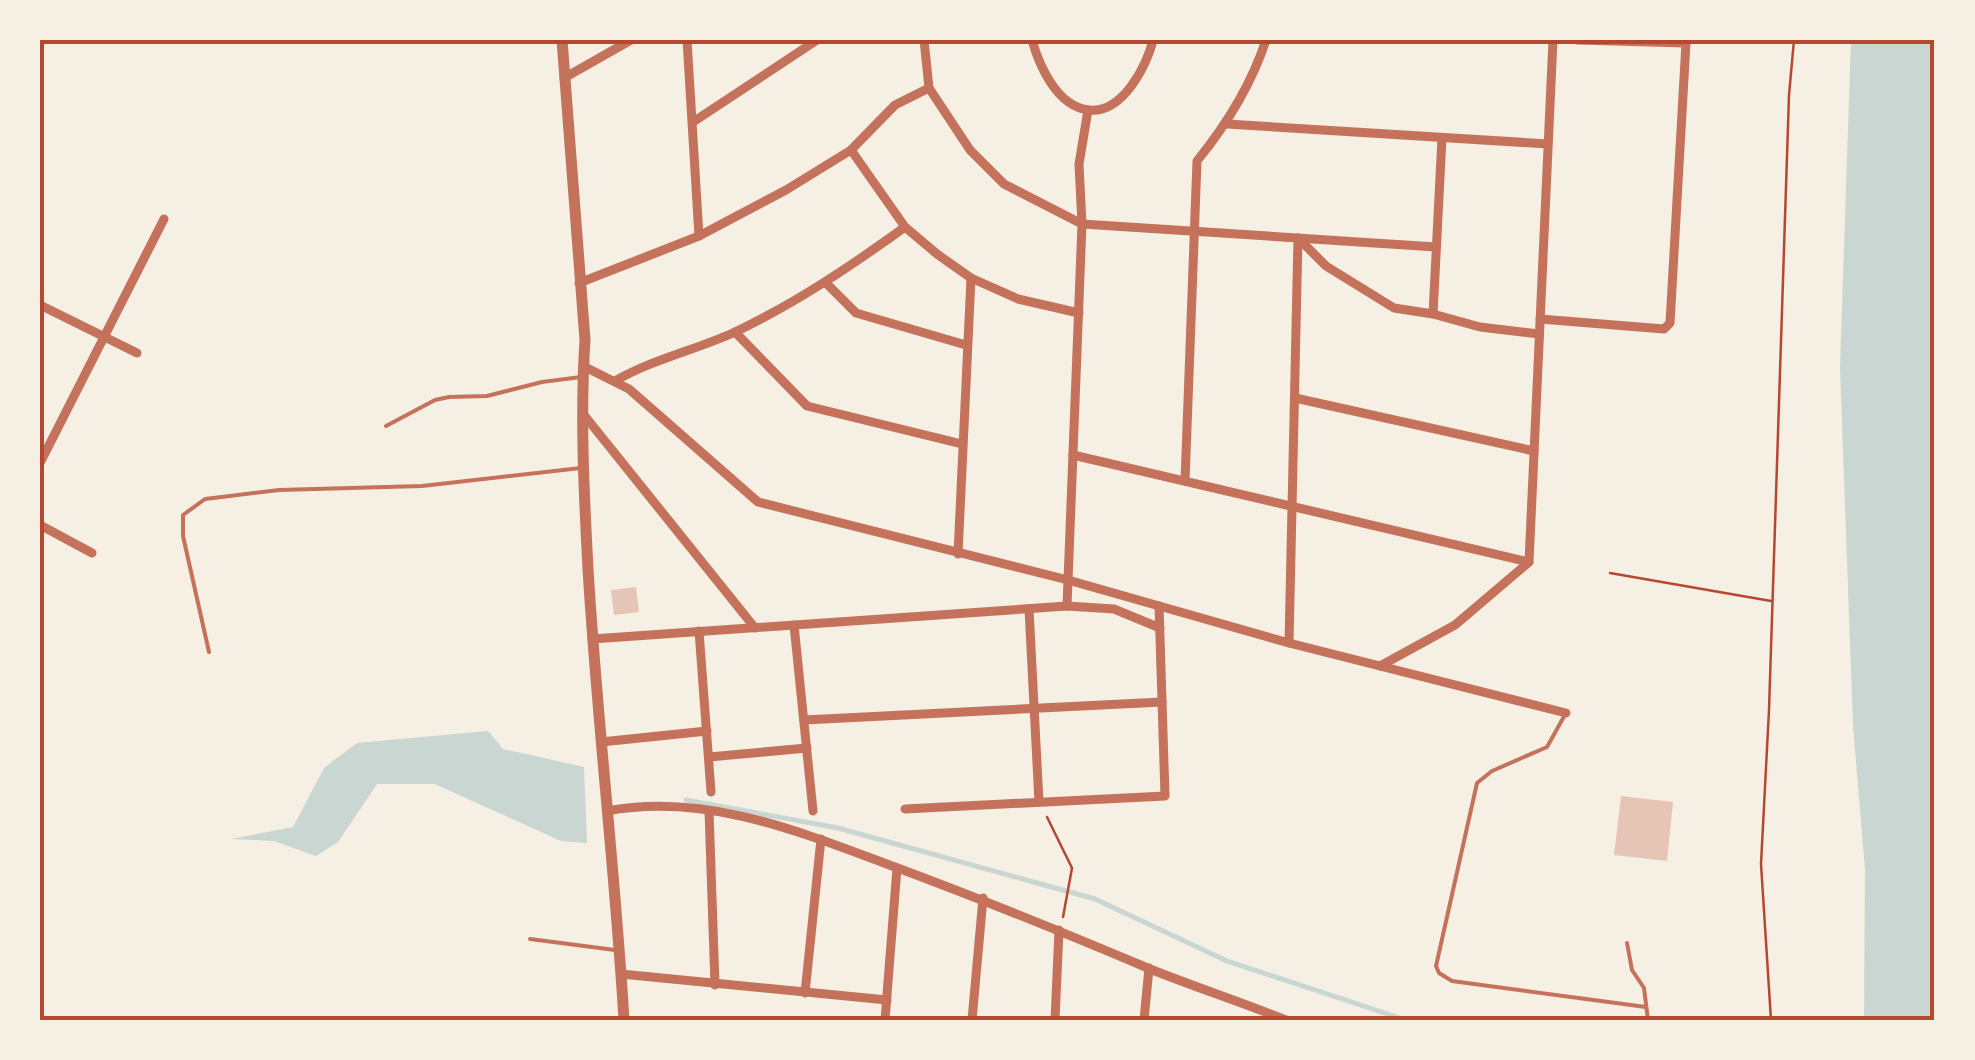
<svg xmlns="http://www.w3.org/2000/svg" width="1975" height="1060" font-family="Ubuntu,sans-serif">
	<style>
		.water { fill: #c9d6d2 }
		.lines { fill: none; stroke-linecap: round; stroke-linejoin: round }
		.stream { stroke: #c9d6d2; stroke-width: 5 }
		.building { fill: #e6c5b7 }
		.path { stroke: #b5482f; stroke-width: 2.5 }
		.service { stroke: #c5725c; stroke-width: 4 }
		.minor { stroke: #c5725c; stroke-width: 9 }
		.tertiary { stroke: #c5725c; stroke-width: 11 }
		.neatline { fill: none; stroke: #b5482f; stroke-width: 4 }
	</style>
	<rect width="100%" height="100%" fill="#f6efe4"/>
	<g class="water">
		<path d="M1851,40H1935V1020H1864L1865,869L1853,726L1840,367Z"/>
		<path d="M488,731L503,749L584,767L587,843L561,841L435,784H377L338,842L316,856L274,841L231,839L293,827L324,768L357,743Z"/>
	</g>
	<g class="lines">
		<path class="stream" d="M686,800L838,828L1095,899L1227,961L1406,1020"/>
	</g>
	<g class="building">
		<path d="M636,587L639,612L614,615L611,590Z"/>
		<path d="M1621,796L1673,802L1667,861L1614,855Z"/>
	</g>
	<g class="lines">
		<g class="path">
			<path d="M1610,573L1771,601"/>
			<path d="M1047,817L1072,868L1063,917"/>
			<path d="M1771,1020L1761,864L1769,710L1789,95L1794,40"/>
		</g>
		<g class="service">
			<path d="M386,426L435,400L449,397L487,396L542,382L581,377"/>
			<path d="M209,652L183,536V515L205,499L279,490L422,486L581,468"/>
			<path d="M1566,713L1547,747L1492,771L1477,783L1436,966L1439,973L1452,981L1646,1007"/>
			<path d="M530,939L615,950"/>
			<path d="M1627,943L1632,970L1644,988L1648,1020"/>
		</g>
		<g class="minor">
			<path d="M687,40L699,236"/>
			<path d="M924,40L929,88L970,150L1004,184L1082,224L1436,247"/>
			<path d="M1032,40C1039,65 1057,107 1089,110C1122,114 1147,66 1153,40"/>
			<path d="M1577,40L1686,43V40"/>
			<path d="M564,78L631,40"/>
			<path d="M693,122L817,40"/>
			<path d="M1227,124L1548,144"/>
			<path d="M851,150L905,227L937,254L971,278L1018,299L1079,313"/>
			<path d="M1298,238L1326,266L1394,308L1433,314L1480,327L1539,334"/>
			<path d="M579,283L699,236L786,190L851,150L895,105L929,88"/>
			<path d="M826,283L856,313L966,345"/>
			<path d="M40,305L137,353"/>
			<path d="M1433,314L1442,138"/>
			<path d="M1540,319L1664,329L1670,323L1686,43"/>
			<path d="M735,332L807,406L962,444"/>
			<path d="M583,366L629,389L758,502L1068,580L1289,643L1566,713"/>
			<path d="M615,381C653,359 696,350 735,332C796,303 851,266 905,227"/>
			<path d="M1295,398L1534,451"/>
			<path d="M584,415L755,628"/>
			<path d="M1073,455L1529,562"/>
			<path d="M40,463L164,219"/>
			<path d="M1185,481L1197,161C1227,124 1251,86 1266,40"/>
			<path d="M40,525L92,553"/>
			<path d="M958,554L971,278"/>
			<path d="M1067,606L1082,224L1079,164L1088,110"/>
			<path d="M1029,609L1039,802"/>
			<path d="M794,625L813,811"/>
			<path d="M699,631L711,792"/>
			<path d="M592,639L1067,606L1114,609L1160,628"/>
			<path d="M1289,643L1298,238"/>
			<path d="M1380,666L1455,625L1529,562L1553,40"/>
			<path d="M804,720L1162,702"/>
			<path d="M601,742L707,731"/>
			<path d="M709,757L807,748"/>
			<path d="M905,809L1165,796L1159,606"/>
			<path d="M607,811C707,792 803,833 895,867C981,899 1065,933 1150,969C1195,987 1241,1002 1286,1020"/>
			<path d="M709,811L715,985"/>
			<path d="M621,974L887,1000"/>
			<path d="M805,993L821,839"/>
			<path d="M885,1020L897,868"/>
			<path d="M972,1020L983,898"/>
			<path d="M1055,1020L1059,930"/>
			<path d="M1144,1020L1149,968"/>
		</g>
		<path class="tertiary" d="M562,40L585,340C580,417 584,493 588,569C597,720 615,870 624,1020"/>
	</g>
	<rect width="1975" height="1060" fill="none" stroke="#f6efe4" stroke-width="85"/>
	<rect x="42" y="42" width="1890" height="976" class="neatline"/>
</svg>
